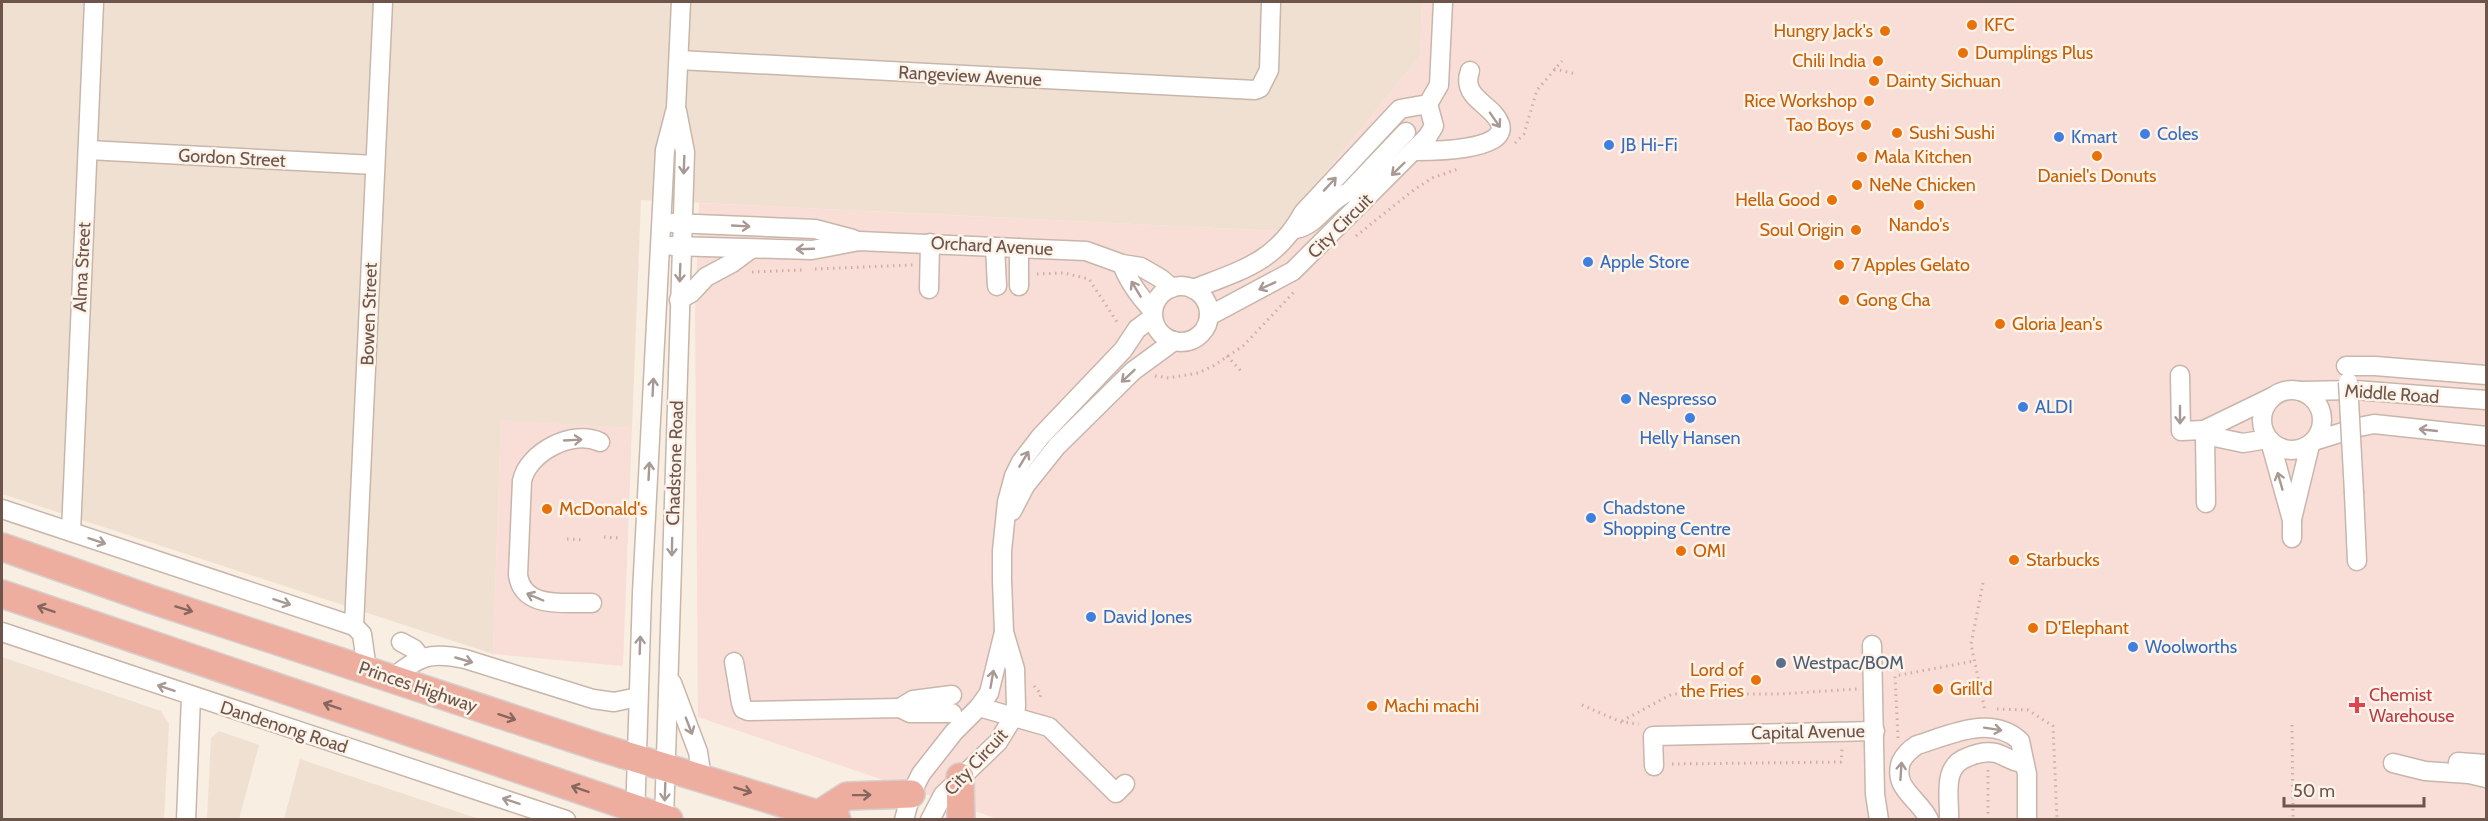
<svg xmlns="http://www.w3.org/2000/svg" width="2488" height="821" font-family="Cabin,sans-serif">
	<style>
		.residential { fill: #f0e0d2 }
		.commercial { fill: #f8ded7 }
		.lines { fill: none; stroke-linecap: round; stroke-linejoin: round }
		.minor-casing { stroke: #c8b6ab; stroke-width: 21 }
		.highway-casing { stroke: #d6cfcd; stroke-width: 30 }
		.path { stroke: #d0afa1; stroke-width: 3; stroke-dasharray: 1.5 4.5; stroke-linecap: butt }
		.minor { stroke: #fff; stroke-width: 18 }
		.highway { stroke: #edad9f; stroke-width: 27 }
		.minor-bridge-casing { stroke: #c8b6ab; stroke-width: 21; stroke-linecap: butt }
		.minor-bridge { stroke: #fff; stroke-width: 18 }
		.oneway { stroke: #a89994 }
		.oneway2 { stroke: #87675d }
		.food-dot { fill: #e8710a; stroke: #fdf3e8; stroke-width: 2 }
		.shop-dot { fill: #3f7fe0; stroke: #fdf3e8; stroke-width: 2 }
		.service-dot { fill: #5c6f8a; stroke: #fdf3e8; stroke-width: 2 }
		.health-dot { fill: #e0444e; stroke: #fdf3e8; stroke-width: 2 }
		.labels { text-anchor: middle; stroke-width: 5; stroke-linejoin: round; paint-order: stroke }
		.food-label { font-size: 18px; fill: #c56008; stroke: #fdf3e8; text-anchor: start }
		.street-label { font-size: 18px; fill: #6e554c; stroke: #fdf3e8 }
		.shop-label { font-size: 18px; fill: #366cbe; stroke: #fdf3e8; text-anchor: start }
		.service-label { font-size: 18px; fill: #4e5e75; stroke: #fdf3e8; text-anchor: start }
		.health-label { font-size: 18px; fill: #be3a42; stroke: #fdf3e8; text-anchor: start }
	</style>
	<rect width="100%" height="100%" fill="#f9eee2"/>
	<g class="residential">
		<path d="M2,2H1422L1420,56L1278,231L641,200L632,428L501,421L493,654L2,494Z"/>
		<path d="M2,657L161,711L169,724L164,819H2Z"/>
		<path d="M219,731L259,745L239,819H207L211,738Z"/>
		<path d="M300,759L341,773L479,819H284Z"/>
	</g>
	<g class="commercial">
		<path d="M1422,2H2486V819H998L698,717L695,319L699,203L1278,231L1420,56Z"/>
		<path d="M501,420L632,428L623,666L493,654Z"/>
	</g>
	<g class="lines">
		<defs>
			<g id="minor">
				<path d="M679,60L1255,90L1260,88L1269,70L1271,2"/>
				<path d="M88,150L375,165"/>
				<path d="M1416,151C1430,151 1509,151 1500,124C1493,104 1460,98 1470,71"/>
				<path d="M672,223L815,229L853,239"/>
				<path d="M1296,229C1318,225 1328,199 1349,192L1406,132"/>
				<path d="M672,246L812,250L859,241L1086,251L1122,264L1141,267L1160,278L1172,288"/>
				<path d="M995,247L997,286"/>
				<path d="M1019,248V286"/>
				<path d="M1122,264C1128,281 1141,298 1153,311"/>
				<circle cx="1181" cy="314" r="28"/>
				<path d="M929,289L930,243"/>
				<path d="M1193,289C1242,270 1276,262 1303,213L1400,109L1428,104L1439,85L1443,2"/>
				<path d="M679,300L691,293L706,277L732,263L751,249"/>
				<path d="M1209,316L1293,271L1428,136L1434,126L1428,104"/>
				<path d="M2346,366H2375L2486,375"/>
				<path d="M2180,375L2181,431L2204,430"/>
				<circle cx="2292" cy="420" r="30"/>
				<path d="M2300,391L2355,390L2486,400"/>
				<path d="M2205,435L2206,503"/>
				<path d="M2268,439L2243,443L2205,435L2204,430L2272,397"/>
				<path d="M2270,441L2292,520V538"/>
				<path d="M2314,441L2359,427L2374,424L2486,436"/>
				<path d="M2354,493L2357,561"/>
				<path d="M2,509L354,626L362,634L367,670"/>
				<path d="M1012,511L1025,486L1057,446L1133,371L1174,341"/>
				<path d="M2292,519L2310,445"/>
				<path d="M71,532L94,2"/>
				<path d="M592,603C566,602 523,610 518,575L522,481C528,452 573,429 600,442"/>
				<path d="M354,626L383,2"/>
				<path d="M2,632L566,820"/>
				<path d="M401,642L414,649L421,658"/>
				<path d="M1872,645L1875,794L1879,820"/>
				<path d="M734,662L741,703L743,709L748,711L900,708L910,713H952"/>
				<path d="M392,678C419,657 429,651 465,659L593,699L614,702L638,697"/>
				<path d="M672,683L698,752L702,778"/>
				<path d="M979,707L1049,727L1116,793L1125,784"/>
				<path d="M900,708L913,700L952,695"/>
				<path d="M2458,762L2486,764"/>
				<path d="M2393,763L2425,771L2469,774L2486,778"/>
				<path d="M1654,766L1653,736L1875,731"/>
				<path d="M635,819L642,593L665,150L676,108L681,2"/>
				<path d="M186,820L191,697"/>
				<path d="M664,820L685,152L677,111"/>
				<path d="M904,820L911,794L921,774L954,732L979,707L989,693L1004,632"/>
				<path d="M930,820L943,795L998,742L1014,716L1016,707L1015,669L1004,632L1002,580V551L1007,502L1014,476L1021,462L1041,436L1123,350L1137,329L1153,317"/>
				<path d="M1929,820C1920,799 1892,789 1901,762C1905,754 1909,750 1917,745C1950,735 1991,714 2020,741L2027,774V820"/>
				<path d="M1949,820C1950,797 1941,766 1968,757C1977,753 1987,751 1996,753C2006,756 2012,762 2023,763"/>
			</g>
			<g id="highway">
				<path d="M2,547L150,599L599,747L837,820"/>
				<path d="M2,594L669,820"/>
				<path d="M960,777L961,820"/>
				<path d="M819,814L847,796L911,794"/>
			</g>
		</defs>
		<use href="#minor" class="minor-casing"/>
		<use href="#highway" class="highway-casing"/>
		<g class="path">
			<path d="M1554,69L1576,74"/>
			<path d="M1515,143L1524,134L1537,90L1562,61"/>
			<path d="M1356,236L1411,192L1432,178L1458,169"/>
			<path d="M815,269L913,265"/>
			<path d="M752,272L803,270"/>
			<path d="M1037,274L1064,273L1089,279L1119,325"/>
			<path d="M1227,356L1241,371"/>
			<path d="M1155,376L1169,378L1198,373L1213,366L1243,346L1294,292"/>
			<path d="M604,537L619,538"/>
			<path d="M567,539L584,540"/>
			<path d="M1983,583L1971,644L1985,711"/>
			<path d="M1034,686L1041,694L1039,700"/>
			<path d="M1582,705L1621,722L1639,724"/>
			<path d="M1997,709L2028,710L2053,726L2057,820"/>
			<path d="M1622,721L1672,694H1780L1857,689"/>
			<path d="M2292,725L2293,820"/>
			<path d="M1898,738L1895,676L1974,661"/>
			<path d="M1672,764L1841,762L1842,749"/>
			<path d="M1988,770V820"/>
		</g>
		<use href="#minor" class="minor"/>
		<use href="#highway" class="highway"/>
		<defs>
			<path id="minor-bridge" d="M2348,382L2354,493"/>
		</defs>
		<use href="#minor-bridge" class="minor-bridge-casing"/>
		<use href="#minor-bridge" class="minor-bridge"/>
	</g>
	<defs><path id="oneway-shaft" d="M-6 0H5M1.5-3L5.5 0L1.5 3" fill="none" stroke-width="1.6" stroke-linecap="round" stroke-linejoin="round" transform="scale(1.5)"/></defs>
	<g class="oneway">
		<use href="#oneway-shaft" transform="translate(1495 120) rotate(55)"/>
		<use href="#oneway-shaft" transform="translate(684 165) rotate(92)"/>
		<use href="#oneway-shaft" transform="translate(1398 169) rotate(136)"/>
		<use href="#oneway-shaft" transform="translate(1330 184) rotate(-47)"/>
		<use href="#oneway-shaft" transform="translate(741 226) rotate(3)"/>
		<use href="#oneway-shaft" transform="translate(805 249) rotate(178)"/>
		<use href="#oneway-shaft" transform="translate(680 273) rotate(92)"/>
		<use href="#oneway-shaft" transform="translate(1267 286) rotate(156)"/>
		<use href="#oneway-shaft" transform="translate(1136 289) rotate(-121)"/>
		<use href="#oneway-shaft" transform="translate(1128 376) rotate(137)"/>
		<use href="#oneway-shaft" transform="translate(653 387) rotate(-87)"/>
		<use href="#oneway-shaft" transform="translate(2180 415) rotate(90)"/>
		<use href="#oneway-shaft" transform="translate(2428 430) rotate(-174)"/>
		<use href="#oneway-shaft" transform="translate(573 440) rotate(-3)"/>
		<use href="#oneway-shaft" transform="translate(1024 459) rotate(-59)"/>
		<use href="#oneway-shaft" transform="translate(649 471) rotate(-87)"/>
		<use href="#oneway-shaft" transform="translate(2280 481) rotate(-106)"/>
		<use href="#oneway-shaft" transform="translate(97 541) rotate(18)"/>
		<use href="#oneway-shaft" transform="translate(672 547) rotate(91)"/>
		<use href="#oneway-shaft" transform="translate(535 597) rotate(-157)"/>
		<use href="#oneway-shaft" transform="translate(282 602) rotate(18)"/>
		<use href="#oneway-shaft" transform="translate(640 645) rotate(-88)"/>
		<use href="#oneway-shaft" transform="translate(464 660) rotate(16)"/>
		<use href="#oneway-shaft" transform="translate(992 679) rotate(-80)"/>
		<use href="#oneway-shaft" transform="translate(166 688) rotate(-161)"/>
		<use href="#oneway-shaft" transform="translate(689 726) rotate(69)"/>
		<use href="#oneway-shaft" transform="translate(1993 729) rotate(9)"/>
		<use href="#oneway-shaft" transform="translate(1901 771) rotate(-86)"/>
		<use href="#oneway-shaft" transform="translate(665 792) rotate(92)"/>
		<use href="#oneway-shaft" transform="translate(511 801) rotate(-162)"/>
	</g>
	<g class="oneway2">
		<use href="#oneway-shaft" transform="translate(46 609) rotate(-161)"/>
		<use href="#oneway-shaft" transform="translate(184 609) rotate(17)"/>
		<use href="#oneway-shaft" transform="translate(332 706) rotate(-161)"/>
		<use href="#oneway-shaft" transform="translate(507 717) rotate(18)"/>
		<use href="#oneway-shaft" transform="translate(580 789) rotate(-161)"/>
		<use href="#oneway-shaft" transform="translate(743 790) rotate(17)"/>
		<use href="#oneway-shaft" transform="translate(862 795) rotate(-1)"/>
	</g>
	<g class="food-dot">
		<circle cx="1972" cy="25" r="6"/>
		<circle cx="1885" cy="31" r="6"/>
		<circle cx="1963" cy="53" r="6"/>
		<circle cx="1878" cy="61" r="6"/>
		<circle cx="1874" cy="81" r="6"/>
		<circle cx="1869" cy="101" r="6"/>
		<circle cx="1866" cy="125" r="6"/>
		<circle cx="1897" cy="133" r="6"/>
		<circle cx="2097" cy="156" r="6"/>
		<circle cx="1862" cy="157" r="6"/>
		<circle cx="1857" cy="185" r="6"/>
		<circle cx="1832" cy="200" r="6"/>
		<circle cx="1919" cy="205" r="6"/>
		<circle cx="1856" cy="230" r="6"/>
		<circle cx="1839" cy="265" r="6"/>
		<circle cx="1844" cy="300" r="6"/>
		<circle cx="2000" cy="324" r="6"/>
		<circle cx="547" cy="509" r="6"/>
		<circle cx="1681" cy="551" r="6"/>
		<circle cx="2014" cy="560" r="6"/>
		<circle cx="2033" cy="628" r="6"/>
		<circle cx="1756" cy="680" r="6"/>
		<circle cx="1938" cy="689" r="6"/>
		<circle cx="1372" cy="706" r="6"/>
	</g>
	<g class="shop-dot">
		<circle cx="2145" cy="134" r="6"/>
		<circle cx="2059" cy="137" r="6"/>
		<circle cx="1609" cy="145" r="6"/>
		<circle cx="1588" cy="262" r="6"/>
		<circle cx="1626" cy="399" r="6"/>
		<circle cx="2023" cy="407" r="6"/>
		<circle cx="1690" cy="418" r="6"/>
		<circle cx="1591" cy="518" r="6"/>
		<circle cx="1091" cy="617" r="6"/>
		<circle cx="2133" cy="647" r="6"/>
	</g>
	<circle class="service-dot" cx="1781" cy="663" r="6"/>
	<path class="health-dot" d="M2354 696h6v6h6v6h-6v6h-6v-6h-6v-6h6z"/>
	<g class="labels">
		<g class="food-label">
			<text x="1984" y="31">KFC</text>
			<text x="1873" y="37" text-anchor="end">Hungry Jack's</text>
			<text x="1975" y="59">Dumplings Plus</text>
			<text x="1866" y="67" text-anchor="end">Chili India</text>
			<text x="1886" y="87">Dainty Sichuan</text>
			<text x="1857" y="107" text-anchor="end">Rice Workshop</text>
			<text x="1854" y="131" text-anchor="end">Tao Boys</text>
			<text x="1909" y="139">Sushi Sushi</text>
			<text x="1874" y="163">Mala Kitchen</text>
			<text x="2097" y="182" text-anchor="middle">Daniel's Donuts</text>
			<text x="1869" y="191">NeNe Chicken</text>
			<text x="1820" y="206" text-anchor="end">Hella Good</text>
			<text x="1919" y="231" text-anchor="middle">Nando's</text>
			<text x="1844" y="236" text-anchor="end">Soul Origin</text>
			<text x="1851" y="271">7 Apples Gelato</text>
			<text x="1856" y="306">Gong Cha</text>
			<text x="2012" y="330">Gloria Jean's</text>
			<text x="559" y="515">McDonald's</text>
			<text x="1693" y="557">OMI</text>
			<text x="2026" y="566">Starbucks</text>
			<text x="2045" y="634">D'Elephant</text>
			<text x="1744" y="676" text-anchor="end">Lord of<tspan x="1744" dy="21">the Fries</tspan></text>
			<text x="1950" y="695">Grill'd</text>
			<text x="1384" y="712">Machi machi</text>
		</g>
		<g class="street-label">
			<text transform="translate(970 76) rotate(3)" y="6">Rangeview Avenue</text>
			<text transform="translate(232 158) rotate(3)" y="6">Gordon Street</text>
			<text transform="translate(1340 226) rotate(-45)" y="6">City Circuit</text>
			<text transform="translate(992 246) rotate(3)" y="6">Orchard Avenue</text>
			<text transform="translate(82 267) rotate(-87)" y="6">Alma Street</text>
			<text transform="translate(369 314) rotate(-88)" y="6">Bowen Street</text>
			<text transform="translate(2392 394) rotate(4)" y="6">Middle Road</text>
			<text transform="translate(675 463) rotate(-88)" y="6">Chadstone Road</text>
			<text transform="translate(418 687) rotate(19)" y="6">Princes Highway</text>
			<text transform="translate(284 727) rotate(18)" y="6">Dandenong Road</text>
			<text transform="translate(1808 732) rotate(-1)" y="6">Capital Avenue</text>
			<text transform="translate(976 762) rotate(-47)" y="6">City Circuit</text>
		</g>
		<g class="shop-label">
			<text x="2157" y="140">Coles</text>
			<text x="2071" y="143">Kmart</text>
			<text x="1621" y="151">JB Hi-Fi</text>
			<text x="1600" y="268">Apple Store</text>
			<text x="1638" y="405">Nespresso</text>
			<text x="2035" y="413">ALDI</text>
			<text x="1690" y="444" text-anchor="middle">Helly Hansen</text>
			<text x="1603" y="514">Chadstone<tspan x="1603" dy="21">Shopping Centre</tspan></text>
			<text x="1103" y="623">David Jones</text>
			<text x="2145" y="653">Woolworths</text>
		</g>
		<g class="service-label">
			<text x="1793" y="669">Westpac/BOM</text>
		</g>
		<g class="health-label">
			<text x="2369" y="701">Chemist<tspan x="2369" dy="21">Warehouse</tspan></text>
		</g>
	</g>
	<rect width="2488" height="821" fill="none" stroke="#6e554c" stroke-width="6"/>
	<path d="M2284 797v9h140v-9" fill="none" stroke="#6e554c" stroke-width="3"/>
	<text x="2293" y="797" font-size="18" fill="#6e554c" stroke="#fdf3e8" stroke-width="4.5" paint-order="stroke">50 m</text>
</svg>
